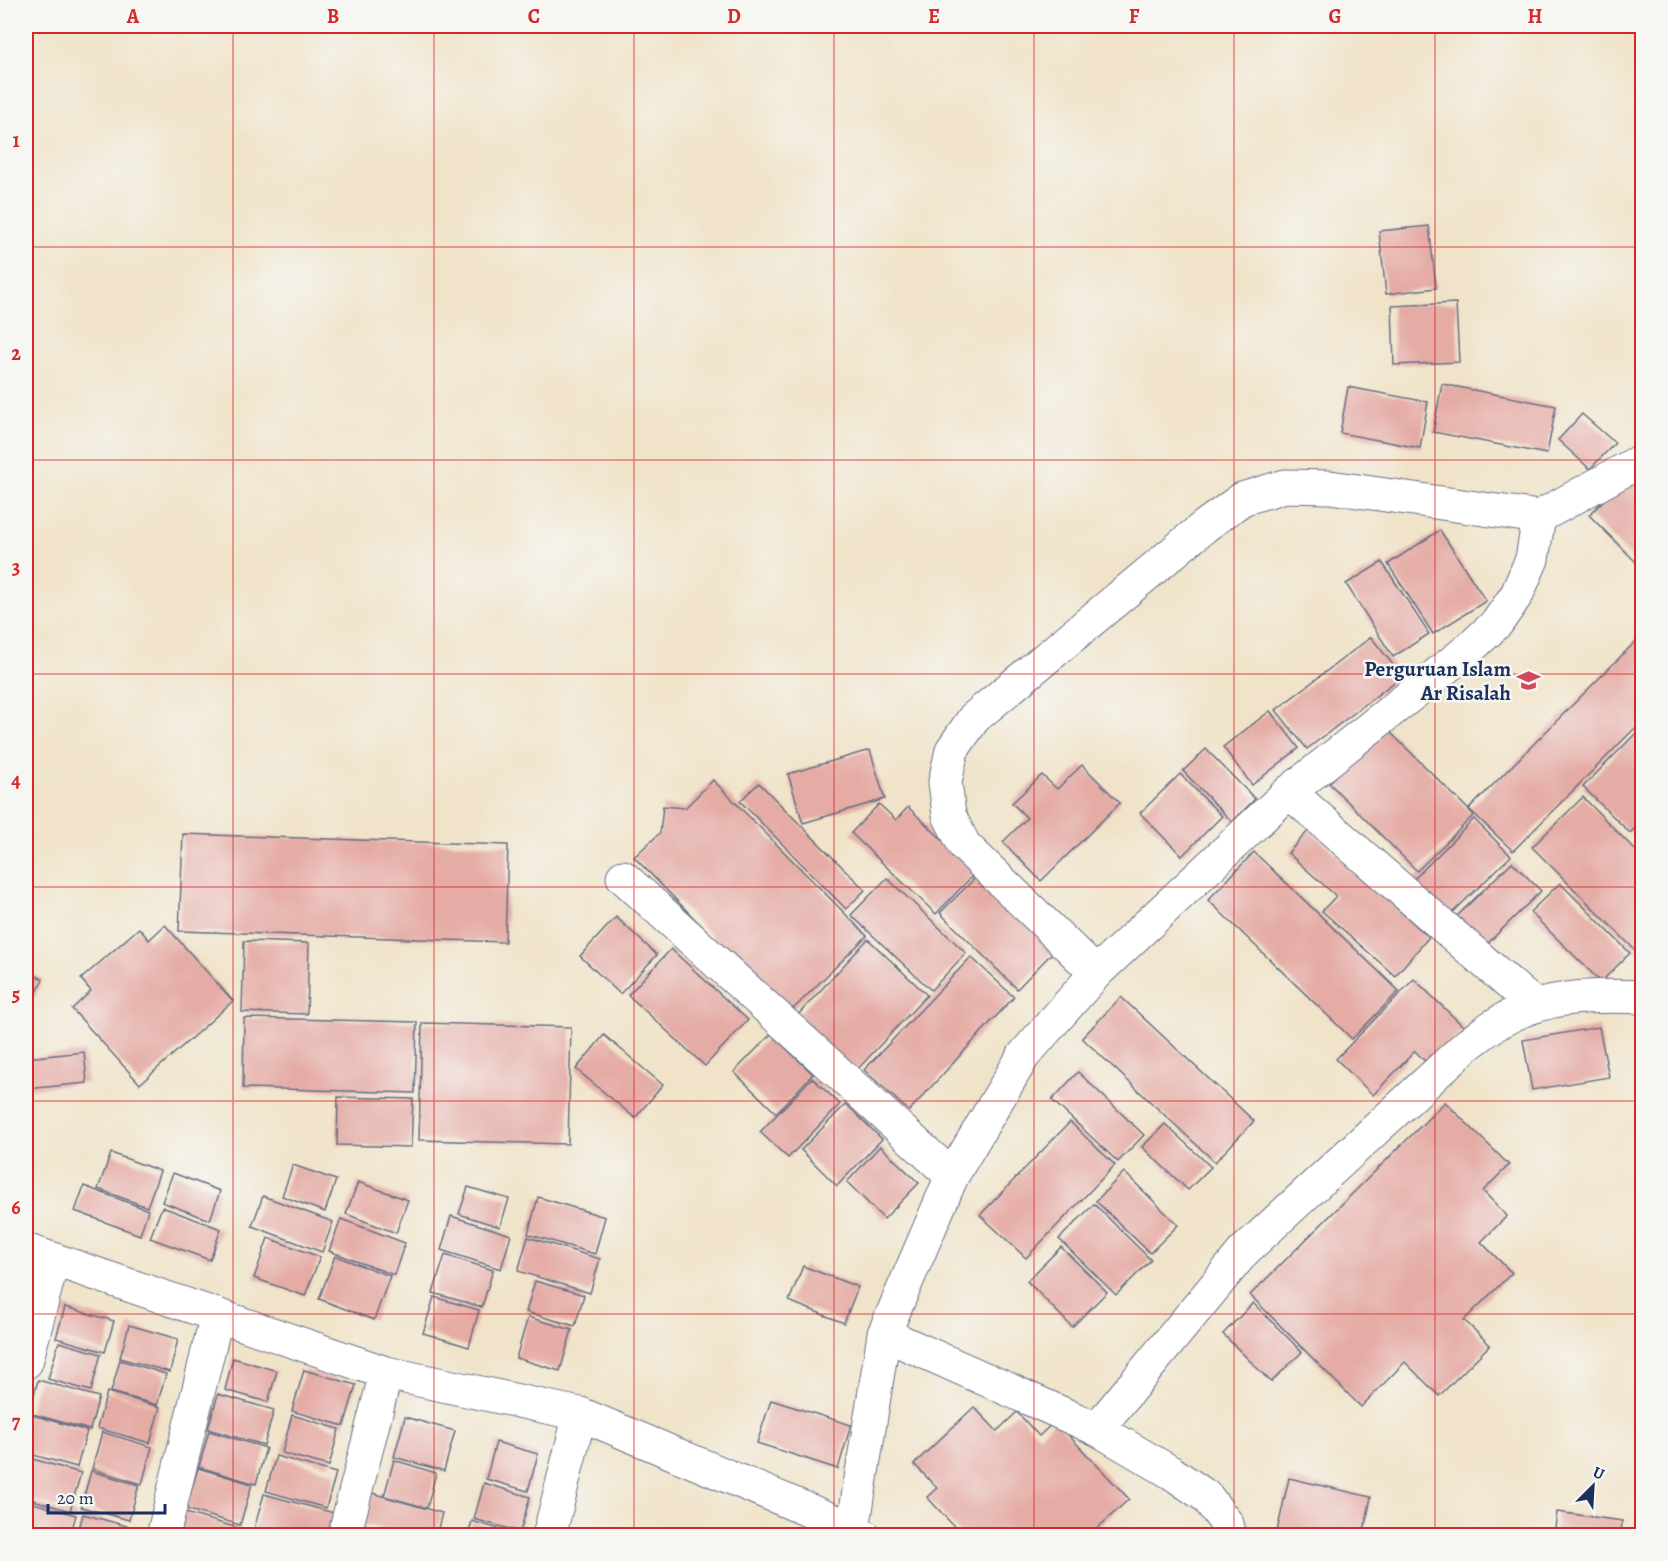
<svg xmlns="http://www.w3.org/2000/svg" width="1668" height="1561" font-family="Alegreya,serif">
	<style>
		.building { fill: #e5aba5 }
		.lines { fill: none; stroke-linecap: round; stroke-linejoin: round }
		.minor-casing { stroke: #666e83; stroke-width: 35 }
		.minor { stroke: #fff; stroke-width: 33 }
		.grid { fill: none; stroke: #d62828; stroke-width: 1.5; stroke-opacity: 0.55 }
		.labels { text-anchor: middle; stroke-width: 5; stroke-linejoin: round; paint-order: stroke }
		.poi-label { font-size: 21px; font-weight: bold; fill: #1b2f5e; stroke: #f6f6f2; text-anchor: end }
		.neatline { fill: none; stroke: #d62828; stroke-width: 2 }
		.grid-label { font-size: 20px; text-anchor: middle; font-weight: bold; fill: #d62828 }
	</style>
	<rect width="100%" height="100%" fill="#f6f6f2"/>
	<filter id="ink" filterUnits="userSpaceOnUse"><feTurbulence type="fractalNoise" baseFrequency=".0167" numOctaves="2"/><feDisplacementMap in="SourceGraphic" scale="12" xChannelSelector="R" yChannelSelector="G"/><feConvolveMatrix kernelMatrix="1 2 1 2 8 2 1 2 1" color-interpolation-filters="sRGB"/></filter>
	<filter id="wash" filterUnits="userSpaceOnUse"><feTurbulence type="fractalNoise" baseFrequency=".008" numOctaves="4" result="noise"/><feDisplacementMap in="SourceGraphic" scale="24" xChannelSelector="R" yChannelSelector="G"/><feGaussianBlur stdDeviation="1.35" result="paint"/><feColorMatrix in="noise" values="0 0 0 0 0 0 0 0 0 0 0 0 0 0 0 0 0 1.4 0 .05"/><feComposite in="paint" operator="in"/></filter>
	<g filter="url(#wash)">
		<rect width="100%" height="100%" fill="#f0e3c9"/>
		<g id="blocks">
			<g class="building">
				<path d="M1429,226L1436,288L1386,294L1379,231Z"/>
				<path d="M1456,303L1459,362L1394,365L1392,306Z"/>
				<path d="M1442,384L1556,406L1547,454L1433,432Z"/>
				<path d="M1348,387L1428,402L1420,448L1340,433Z"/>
				<path d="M1582,414L1615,443L1590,469L1558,440Z"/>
				<path d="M1642,462V568L1589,515Z"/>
				<path d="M1440,530L1486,601L1433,634L1388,564Z"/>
				<path d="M1382,562L1429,634L1393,657L1346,584Z"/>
				<path d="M1642,635V721L1513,851L1469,809Z"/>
				<path d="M1371,637L1402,676L1307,749L1276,710Z"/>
				<path d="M1270,711L1299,748L1252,785L1223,747Z"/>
				<path d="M1385,727L1474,815L1417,871L1329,783Z"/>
				<path d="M1642,727V821L1630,833L1583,787Z"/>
				<path d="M1206,749L1255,799L1232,822L1183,771Z"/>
				<path d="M870,750L885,799L803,823L788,774Z"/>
				<path d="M1082,765L1120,803L1041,881L1003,842L1027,818L1012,803L1042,775L1057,789Z"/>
				<path d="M1180,774L1222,816L1182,856L1140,813Z"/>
				<path d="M713,780L867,936L788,1014L634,857L660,833L663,806L685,808Z"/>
				<path d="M759,783L865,890L846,909L740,801Z"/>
				<path d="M1583,797L1642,857V948L1638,953L1532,847Z"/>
				<path d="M879,804L896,820L908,807L976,872L936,914L851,833Z"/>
				<path d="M1474,819L1511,856L1449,916L1413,880Z"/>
				<path d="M1309,830L1429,937L1395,976L1322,911L1336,896L1288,853Z"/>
				<path d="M183,834L508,845L505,942L179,931Z"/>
				<path d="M1254,852L1399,991L1352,1039L1208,900Z"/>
				<path d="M1512,862L1541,891L1483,948L1454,919Z"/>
				<path d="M977,876L1054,951L1017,989L940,913Z"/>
				<path d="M887,878L966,953L931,990L851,915Z"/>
				<path d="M1560,883L1630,953L1601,982L1530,912Z"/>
				<path d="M616,917L657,955L620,994L580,956Z"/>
				<path d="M165,925L233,1001L140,1084L72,1009L91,991L81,979L139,928L149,940Z"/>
				<path d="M868,939L927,995L855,1072L796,1017Z"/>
				<path d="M244,941L309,943L307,1014L242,1012Z"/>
				<path d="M671,949L748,1020L705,1066L628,995Z"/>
				<path d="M971,957L1014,997L909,1111L864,1070Z"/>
				<path d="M26,971L43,979L26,1016Z"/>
				<path d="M1414,979L1465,1028L1429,1065L1415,1051L1373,1095L1336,1059Z"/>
				<path d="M1121,997L1254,1121L1215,1162L1082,1038Z"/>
				<rect x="1639" y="1014" width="3" height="58"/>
				<path d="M244,1018L417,1022L415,1093L243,1088Z"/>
				<path d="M422,1023L571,1027L568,1144L419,1140Z"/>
				<path d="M1599,1027L1609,1077L1532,1090L1523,1040Z"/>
				<path d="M771,1034L813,1074L776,1113L734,1072Z"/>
				<path d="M604,1035L663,1085L635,1118L576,1069Z"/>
				<path d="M84,1052L87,1083L26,1089V1058Z"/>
				<path d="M1078,1072L1144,1135L1118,1162L1052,1100Z"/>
				<path d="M812,1078L840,1104L788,1158L760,1132Z"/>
				<path d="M338,1097L413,1099L411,1147L337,1145Z"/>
				<path d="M1445,1102L1509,1165L1483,1191L1507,1216L1481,1242L1512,1273L1464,1320L1490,1345L1439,1396L1405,1362L1361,1407L1250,1295Z"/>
				<path d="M846,1104L882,1139L837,1186L801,1150Z"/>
				<path d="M1070,1122L1115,1165L1026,1258L980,1215Z"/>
				<path d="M1165,1124L1211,1167L1188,1190L1142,1147Z"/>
				<path d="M880,1146L919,1183L884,1219L847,1182Z"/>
				<path d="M111,1153L160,1171L147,1207L98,1189Z"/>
				<path d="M293,1165L336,1180L325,1212L282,1196Z"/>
				<path d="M1124,1172L1178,1225L1150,1253L1096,1201Z"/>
				<path d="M173,1173L220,1191L210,1220L162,1202Z"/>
				<path d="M358,1182L408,1200L396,1233L346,1214Z"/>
				<path d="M84,1186L148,1210L140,1235L75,1211Z"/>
				<path d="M468,1187L509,1199L500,1227L459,1214Z"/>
				<path d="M263,1196L333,1222L322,1252L252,1226Z"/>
				<path d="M538,1197L605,1217L595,1254L528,1234Z"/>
				<path d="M1094,1204L1151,1260L1116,1295L1059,1239Z"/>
				<path d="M162,1207L221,1229L210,1260L150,1238Z"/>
				<path d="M451,1216L511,1235L501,1269L441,1250Z"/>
				<path d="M341,1219L405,1243L394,1275L329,1251Z"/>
				<path d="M528,1237L600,1259L590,1293L518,1271Z"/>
				<path d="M268,1238L320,1257L305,1296L254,1278Z"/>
				<path d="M1061,1247L1107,1292L1072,1327L1027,1281Z"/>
				<path d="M445,1255L493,1270L482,1307L433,1293Z"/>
				<path d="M335,1256L390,1276L374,1320L319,1299Z"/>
				<path d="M803,1266L858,1287L844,1323L789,1301Z"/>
				<path d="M535,1281L584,1295L575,1326L526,1312Z"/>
				<path d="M434,1297L479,1310L469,1347L423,1333Z"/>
				<path d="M1253,1303L1302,1352L1271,1382L1223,1334Z"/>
				<path d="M65,1307L114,1321L105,1352L56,1338Z"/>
				<path d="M528,1317L572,1330L560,1371L516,1358Z"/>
				<path d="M129,1325L178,1339L170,1372L120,1358Z"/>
				<path d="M59,1342L101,1354L91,1391L48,1379Z"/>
				<path d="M233,1358L277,1371L268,1402L225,1390Z"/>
				<path d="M120,1360L166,1374L157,1405L111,1392Z"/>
				<path d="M304,1370L356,1385L344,1426L292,1411Z"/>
				<path d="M38,1380L99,1397L90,1430L29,1413Z"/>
				<path d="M107,1392L160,1407L150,1443L97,1428Z"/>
				<path d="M218,1394L274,1410L264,1445L208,1429Z"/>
				<path d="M771,1400L851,1425L838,1469L757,1443Z"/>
				<path d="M974,1407L997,1431L1017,1412L1039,1436L1055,1421L1129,1499L1089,1536H963L927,1497L937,1488L914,1464Z"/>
				<path d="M26,1413L87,1431L77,1467L26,1453Z"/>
				<path d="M292,1415L339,1429L329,1466L282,1453Z"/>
				<path d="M405,1417L455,1431L444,1471L394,1457Z"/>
				<path d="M209,1431L266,1448L256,1484L199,1467Z"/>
				<path d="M102,1432L152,1447L142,1484L92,1469Z"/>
				<path d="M496,1442L538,1454L528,1491L486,1479Z"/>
				<path d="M276,1456L336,1473L326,1508L266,1491Z"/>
				<path d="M26,1457L81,1473L70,1511L26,1498Z"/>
				<path d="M394,1460L436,1473L427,1508L384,1496Z"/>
				<path d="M198,1468L252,1484L240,1525L186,1509Z"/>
				<path d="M91,1471L139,1485L129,1520L81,1507Z"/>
				<path d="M1289,1478L1371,1497L1363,1536H1276Z"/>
				<path d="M484,1483L530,1497L520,1532L474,1519Z"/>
				<path d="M372,1493L442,1513L436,1536H406L363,1524Z"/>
				<path d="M264,1494L334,1513L327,1536H276L254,1529Z"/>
				<path d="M26,1501L76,1515L70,1536H26Z"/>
				<path d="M182,1512L242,1529L240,1536H176Z"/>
				<path d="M1557,1512L1622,1521L1621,1536H1554Z"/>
				<path d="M83,1514L127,1526L124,1536H77Z"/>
				<path d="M472,1521L520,1535V1536H468Z"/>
			</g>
		</g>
	</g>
	<g filter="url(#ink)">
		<use href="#blocks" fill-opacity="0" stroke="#666e83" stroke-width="1.5"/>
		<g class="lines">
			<defs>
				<g id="minor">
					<path d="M1289,792L1535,1006"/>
					<path d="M623,877L952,1176L1024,1055L1096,973L1289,792L1469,649L1497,623L1517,594L1532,559L1539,517"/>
					<path d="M1096,973L964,845L949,815L945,782L952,750L974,718L1205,526L1242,499L1285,486L1330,487L1539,517L1642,460"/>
					<path d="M26,1250L386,1373L580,1414L853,1529L864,1536"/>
					<path d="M884,1334L1097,1429L1172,1473L1207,1497L1227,1524L1230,1536"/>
					<path d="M26,1362L53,1259"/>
					<path d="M1097,1429L1244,1251L1467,1045C1477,1038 1487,1029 1498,1023C1541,995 1593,995 1642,997"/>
					<path d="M853,1529L884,1334L952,1176"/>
					<path d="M163,1536L217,1315"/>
					<path d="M344,1536L386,1373"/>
					<path d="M549,1536L580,1414"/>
				</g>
			</defs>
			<use href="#minor" class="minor-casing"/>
			<use href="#minor" class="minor"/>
		</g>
	</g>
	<path class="grid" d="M233,26V1536M434,26V1536M634,26V1536M834,26V1536M1034,26V1536M1234,26V1536M1435,26V1536M26,247H1642M26,460H1642M26,674H1642M26,887H1642M26,1101H1642M26,1314H1642"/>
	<defs>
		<symbol id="school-bare" viewBox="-9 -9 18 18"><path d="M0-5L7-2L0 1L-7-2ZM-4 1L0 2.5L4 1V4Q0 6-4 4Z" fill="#d1495b" stroke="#f6f6f2" stroke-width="2.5" paint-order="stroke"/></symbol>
	</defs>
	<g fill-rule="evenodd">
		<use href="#school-bare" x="1512" y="664" width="33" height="33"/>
	</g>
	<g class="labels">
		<g class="poi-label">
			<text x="1511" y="676">Perguruan Islam<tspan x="1511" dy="24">Ar Risalah</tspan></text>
		</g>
	</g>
	<rect width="1668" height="1561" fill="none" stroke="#f6f6f2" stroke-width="66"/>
	<g transform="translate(1593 1486) rotate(24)" stroke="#f6f6f2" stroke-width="4.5" paint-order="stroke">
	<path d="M0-4.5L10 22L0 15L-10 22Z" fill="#1b2f5e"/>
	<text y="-9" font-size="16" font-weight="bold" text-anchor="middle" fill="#1b2f5e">U</text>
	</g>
	<path d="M48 1504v9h117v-9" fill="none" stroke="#1b2f5e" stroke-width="3"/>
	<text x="57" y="1504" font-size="18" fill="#1b2f5e" stroke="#f6f6f2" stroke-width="4.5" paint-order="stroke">20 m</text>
	<rect x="33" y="33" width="1602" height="1495" class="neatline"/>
	<g class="grid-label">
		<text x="133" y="23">A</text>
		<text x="333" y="23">B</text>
		<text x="534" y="23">C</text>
		<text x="734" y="23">D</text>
		<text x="934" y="23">E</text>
		<text x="1134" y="23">F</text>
		<text x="1335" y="23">G</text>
		<text x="1535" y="23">H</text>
		<text x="16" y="147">1</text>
		<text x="16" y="360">2</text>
		<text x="16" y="574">3</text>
		<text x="16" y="787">4</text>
		<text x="16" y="1001">5</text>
		<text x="16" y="1214">6</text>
		<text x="16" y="1428">7</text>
	</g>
</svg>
